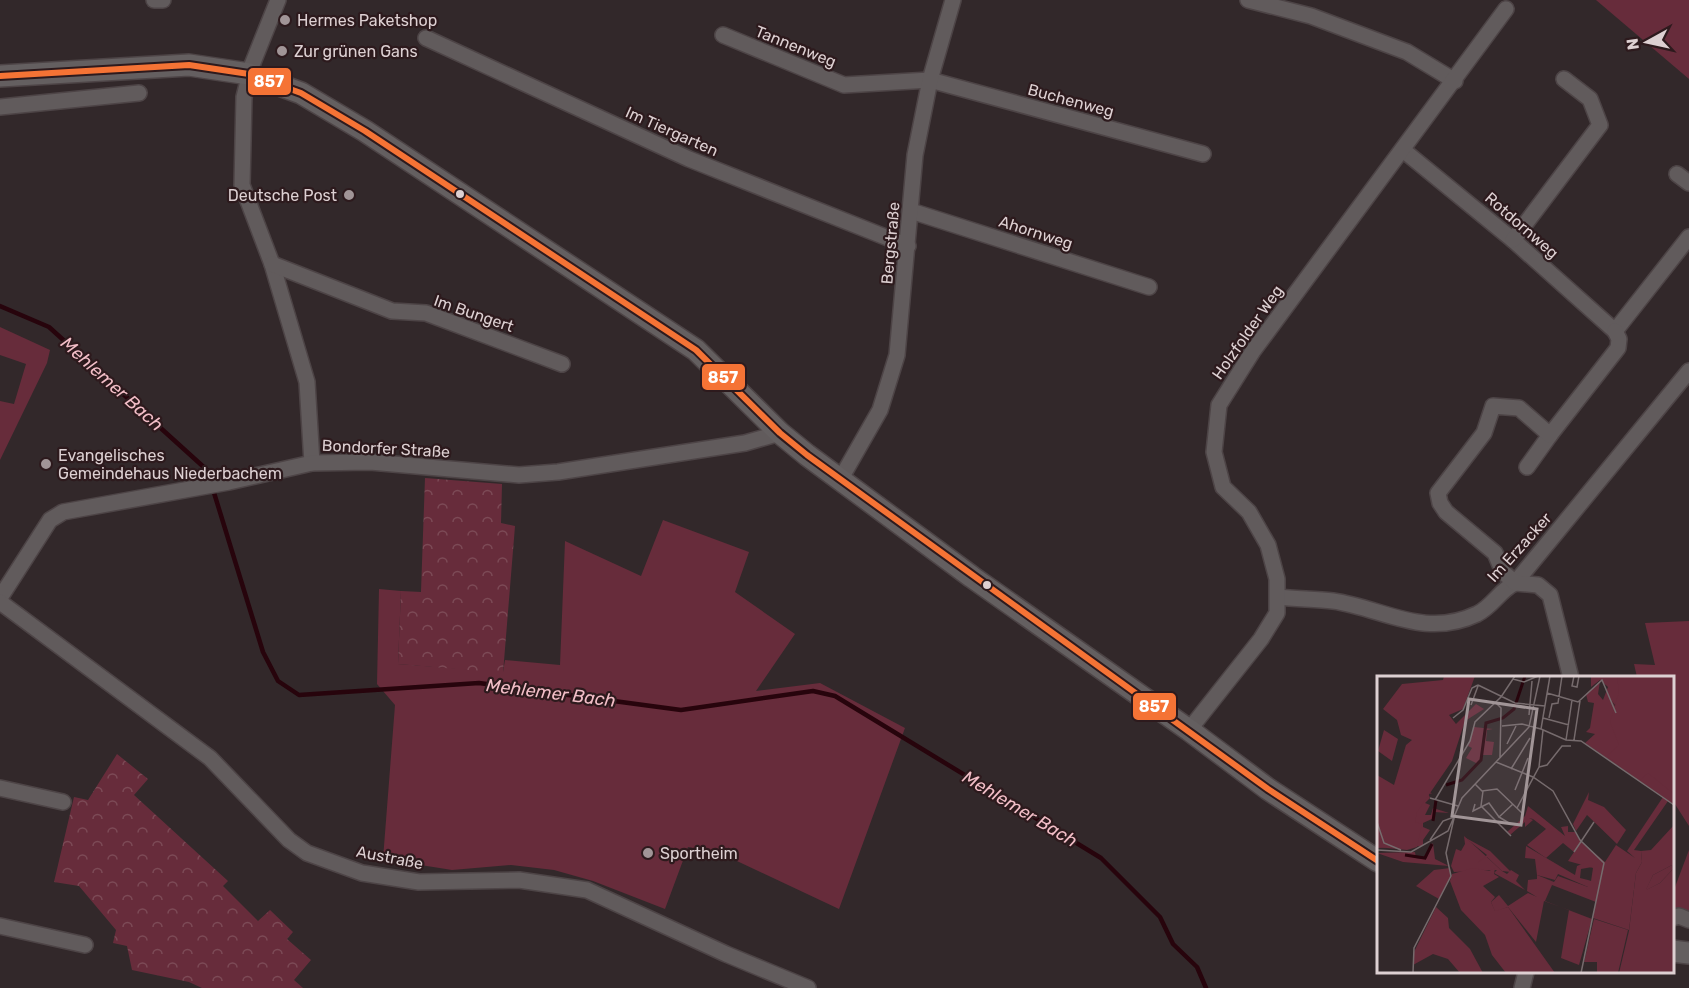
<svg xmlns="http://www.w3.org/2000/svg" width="1689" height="988" font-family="Rubik,sans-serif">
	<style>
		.grass { fill: #672c3b }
		.forest { fill: url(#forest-crowns) }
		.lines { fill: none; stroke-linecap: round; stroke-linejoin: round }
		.stream { stroke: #27040c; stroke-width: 4.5 }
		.street-casing { stroke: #4d4446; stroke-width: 18 }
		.secondary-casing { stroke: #4d4446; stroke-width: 24 }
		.street { stroke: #615b5c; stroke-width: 15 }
		.secondary { stroke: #645f60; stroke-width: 21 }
		.bus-1-casing { stroke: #2d1a1d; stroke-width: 10 }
		.bus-1 { stroke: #f57335; stroke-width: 6 }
		.poi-dot { fill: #a19597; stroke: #2d1a1d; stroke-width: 2 }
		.bus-dot { fill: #ddd0d2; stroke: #2d1a1d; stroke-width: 2 }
		.labels { text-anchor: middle; stroke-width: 4.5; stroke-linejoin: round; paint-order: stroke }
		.poi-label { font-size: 16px; fill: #ddd0d2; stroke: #2d1a1d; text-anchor: start }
		.street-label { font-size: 16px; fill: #ddd0d2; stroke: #2d1a1d }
		.water-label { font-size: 18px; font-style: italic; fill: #f2bec7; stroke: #2d1a1d }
		.inset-river { fill: none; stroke: #27040c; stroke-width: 3 }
		.inset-road { fill: none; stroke: #766b6d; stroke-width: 1.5 }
		.view { fill: #a19597; fill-opacity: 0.15; stroke: #a19597; stroke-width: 3 }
		.inset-edge { fill: none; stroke: #ddd0d2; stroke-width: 3 }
		.line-badge { stroke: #2d1a1d; stroke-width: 2 }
		.badge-label { font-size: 16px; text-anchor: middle; font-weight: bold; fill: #fff }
	</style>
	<defs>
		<pattern id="forest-crowns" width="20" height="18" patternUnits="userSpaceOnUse" patternTransform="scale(1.5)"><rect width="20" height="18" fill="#672c3b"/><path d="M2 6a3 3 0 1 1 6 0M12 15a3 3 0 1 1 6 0" fill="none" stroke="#7c4a56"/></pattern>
	</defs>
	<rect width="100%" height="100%" fill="#32282a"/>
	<g class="grass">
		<path d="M1596,0H1689V79Z"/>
		<path d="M0,327L50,350L47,363L0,460V401L14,404L26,364L0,355Z"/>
		<path d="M663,520L749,552L735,592L795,634L756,691L820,683L905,728L839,909L722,854L688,847L665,909L593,881L554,870L511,865L452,870L383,859L395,705L377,684L379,589L401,591L398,664L503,672L505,660L560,665L565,541L641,576Z"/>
		<path d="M1689,621V826L1673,801L1672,678L1637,677L1634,664L1655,665L1645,623Z"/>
		<path d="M1689,850V912L1673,909L1672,895Z"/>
	</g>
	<g class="forest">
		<path d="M425,478L502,484L501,523L515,526L503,673L398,664L401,591L421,592Z"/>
		<path d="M117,754L148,779L134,795L228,881L223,886L258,921L270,910L293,932L287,939L311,960L294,980L303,988H202L189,982L132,970L127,946L113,943L116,930L79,886L54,882L74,797L88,800Z"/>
	</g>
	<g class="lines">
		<path class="stream" d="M0,306L49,327L207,470L263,652L278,681L299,695L479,683L681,710L813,691L835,696L1101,858L1160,917L1173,944L1197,967L1206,988"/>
		<defs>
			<g id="street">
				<path d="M154,0H163"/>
				<path d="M278,0L252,65L244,97L242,185L272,264L307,382L312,463"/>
				<path d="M1248,0L1311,16L1407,52L1455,81"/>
				<path d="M723,35L844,85L930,80L1203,154"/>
				<path d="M426,38L689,159L908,246"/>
				<path d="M0,107L139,93"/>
				<path d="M1403,150L1513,240L1615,331L1689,237"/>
				<path d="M1677,174L1689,183"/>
				<path d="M911,211L1149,287"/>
				<path d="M1513,240L1600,125L1590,99L1564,79"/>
				<path d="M272,264L392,311L426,313L562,364"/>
				<path d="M1527,467L1550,435"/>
				<path d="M840,480L880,410L897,355L915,155L930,80L953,0"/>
				<path d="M1278,597C1296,599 1316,599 1333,601C1383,608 1424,639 1477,614C1493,606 1500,590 1515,583L1689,371"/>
				<path d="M0,598L50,520L63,512L229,482L312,463L370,462L519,475L558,472L745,443L780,433"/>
				<path d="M0,602L210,758L289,840L307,853L362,873L419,882L519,880L587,890L726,954L808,988"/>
				<path d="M1571,678L1550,595L1538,585L1515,583L1503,572L1495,553L1446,512L1440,503L1438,493L1484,433L1493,406L1519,408L1550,435L1618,348L1619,339L1615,331"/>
				<path d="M1189,730L1261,639L1277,613V579L1268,545L1249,512L1223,487L1214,452L1219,405L1253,351L1506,9"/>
				<path d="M0,788L63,802"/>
				<path d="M1672,918L1679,916L1689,920"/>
				<path d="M0,926L85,945"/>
				<path d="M1522,988L1526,972"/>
			</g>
			<g id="secondary">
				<path d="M0,76L189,65L249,74L301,93L365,131L696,350L780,433L807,455L972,577L1189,730L1268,789L1378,861"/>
				<path d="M1672,951L1689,953"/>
			</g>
		</defs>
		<use href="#street" class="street-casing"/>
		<use href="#secondary" class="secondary-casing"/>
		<use href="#street" class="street"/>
		<use href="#secondary" class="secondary"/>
		<defs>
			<path id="bus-1" d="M0,76L189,65L249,74L301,93L365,131L696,350L780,433L807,455L1268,789L1378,861"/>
		</defs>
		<use href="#bus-1" class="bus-1-casing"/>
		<use href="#bus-1" class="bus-1"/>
	</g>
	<g class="poi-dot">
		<circle cx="285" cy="20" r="6"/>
		<circle cx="282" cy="51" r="6"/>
		<circle cx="349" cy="195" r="6"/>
		<circle cx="46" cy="464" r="6"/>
		<circle cx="648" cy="853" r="6"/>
	</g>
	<g class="bus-dot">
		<circle cx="460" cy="194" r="5"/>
		<circle cx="987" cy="585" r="5"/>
	</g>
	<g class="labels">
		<g class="poi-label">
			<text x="297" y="26">Hermes Paketshop</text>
			<text x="294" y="57">Zur grünen Gans</text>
			<text x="337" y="201" text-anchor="end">Deutsche Post</text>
			<text x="58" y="461">Evangelisches<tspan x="58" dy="18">Gemeindehaus Niederbachem</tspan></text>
			<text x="660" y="859">Sportheim</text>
		</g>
		<g class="street-label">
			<text transform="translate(796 46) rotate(22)" y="6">Tannenweg</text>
			<text transform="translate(1071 100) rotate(15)" y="6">Buchenweg</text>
			<text transform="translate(672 131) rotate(24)" y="6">Im Tiergarten</text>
			<text transform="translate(1522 225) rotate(41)" y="6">Rotdornweg</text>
			<text transform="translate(1036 232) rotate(18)" y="6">Ahornweg</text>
			<text transform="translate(890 243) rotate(-85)" y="6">Bergstraße</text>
			<text transform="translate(474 313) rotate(19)" y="6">Im Bungert</text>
			<text transform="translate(1247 332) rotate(-55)" y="6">Holzfolder Weg</text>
			<text transform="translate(386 448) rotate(3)" y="6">Bondorfer Straße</text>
			<text transform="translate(1519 547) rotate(-48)" y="6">Im Erzacker</text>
			<text transform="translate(390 857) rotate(11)" y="6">Austraße</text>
		</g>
		<g class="water-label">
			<text transform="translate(112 384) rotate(42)" y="6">Mehlemer Bach</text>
			<text transform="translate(551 693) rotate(7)" y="6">Mehlemer Bach</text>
			<text transform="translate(1020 809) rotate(31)" y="6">Mehlemer Bach</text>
		</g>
	</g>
	<g transform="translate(1377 676)">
		<rect width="297" height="297" fill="#32282a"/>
		<path d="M214,0H297L238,29L235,25L237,29L297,95V129L291,125L257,174L264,175L265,186L259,197L252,254L216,242L219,226L175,209L168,225L215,243L202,289L184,282L192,234L167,225L159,266L131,231L118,236L114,226L122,219L131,230L151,217L160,221L150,215L151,204L160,203V199L177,206L181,200L211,211V204L214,205L216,192L191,185L197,176L186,167L169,182L150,169L169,153L156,143L152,142L156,144L148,151V146L133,159L130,156L148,140L151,130L188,160L184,151L191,150V156H198L203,165L228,186L239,169L258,182L250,175L286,121L208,67L218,58L209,56L213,52L217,27L211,26L209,18L223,5L221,18L226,24L231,11L223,4L214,11ZM97,51L116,53L110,54L109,65L117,66L115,79H105L101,88L89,82L95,72L91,70ZM7,54L21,63L15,85L1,75ZM0,115L34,125L52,115L55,118L51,117L53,122L48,127L53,129L48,139H54L56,132L72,137L57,136V142L46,147V151L53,154L46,164V170L0,172ZM212,116L211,124L227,131L249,154L240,168L210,139L199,155L196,148ZM87,160L125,195L130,198L134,194L142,199L139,205L148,214L117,197L120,194L77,196L74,190L79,173L84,175L88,168ZM56,167L58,183L72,190L26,186L0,177L38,176L39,182L46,183ZM295,189L296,193L283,207L268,215L276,199ZM73,192L74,200L62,223L39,210L57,194ZM217,243L251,254L241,297H220V286H207Z" fill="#672c3b"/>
		<path d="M67,0H98L86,33L72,39L79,48L99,28L107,33L88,45L75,85L40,136L38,146L45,148L40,171L30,174L0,171V99L17,109L29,69L35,64L24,59L20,44L6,33L25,8L66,4ZM240,0H297V118L271,97L262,105L230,80L242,69L233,46L242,16ZM297,149V297H242L252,255L259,197L265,186L264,175L274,174ZM295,189L296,193L283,207L269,214L276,199ZM87,161L113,175L134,196L125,195L110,181L100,187L110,179ZM149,170L198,199L200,190L207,187L215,191L204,193L203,202L211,204V211L181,198L178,204L160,199L158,183L148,182ZM96,192L112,195L118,192L117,198L122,201L106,210L118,221L114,226L118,235L131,231L178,297H129L115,279L108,259L84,234L73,205L75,198ZM59,231L71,242L72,252L93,273L106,297H83L71,283L56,278L36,289L37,276Z" fill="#672c3b" fill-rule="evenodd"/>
		<path class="inset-river" d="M69,109L85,104L104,84L109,47L126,42L137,33L148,0M56,145L59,124M28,179L48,182L55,168"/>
		<path class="inset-road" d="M197,0L195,10L200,11L202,0M136,3L147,6L161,0M101,9L138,27L168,30M170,17L201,26L225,4L239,37M119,27L124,32L123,82M94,29L101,10M152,39L155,5M76,42L86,34L95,12L101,9M166,42L192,49M172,42L175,28L181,27L185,0M125,50L145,48L164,53L173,0M164,53L189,64L204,65L297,129M189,64L195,24M197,64L203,25M130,68L139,50M119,86L156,101L176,115L203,164L227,187L204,297M162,91L170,89L185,70H194M134,93L153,62M98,108L105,115L120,113L145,137M138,114L151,82M106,115L104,130L134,160M53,122L81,130M58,124L93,65L98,46L124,21L138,0M98,128L96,135L112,127L122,141M140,132L162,91L166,54M0,146L7,167L24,174M132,147L122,141L136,128M53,164L66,145L77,141M0,174L34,176L71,155L85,122L152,51L163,0M197,176L217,146M36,297L37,272L74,200L69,177L78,138"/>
		<path class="view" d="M92,23L160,33L144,149L75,140Z"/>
		<rect width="297" height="297" class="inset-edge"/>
	</g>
	<g class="line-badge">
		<rect x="247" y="67" width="45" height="29" rx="6" fill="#f57335"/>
		<rect x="701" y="363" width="45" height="28" rx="6" fill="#f57335"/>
		<rect x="1132" y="692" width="45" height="29" rx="6" fill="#f57335"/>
	</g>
	<g class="badge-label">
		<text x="269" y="87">857</text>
		<text x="723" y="383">857</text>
		<text x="1154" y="712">857</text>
	</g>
	<g transform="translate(1647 42) rotate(262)" stroke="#2d1a1d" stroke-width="4.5" paint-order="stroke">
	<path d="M0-4.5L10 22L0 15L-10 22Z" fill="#ddd0d2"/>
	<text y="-9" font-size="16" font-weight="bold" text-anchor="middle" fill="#ddd0d2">N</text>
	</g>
</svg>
